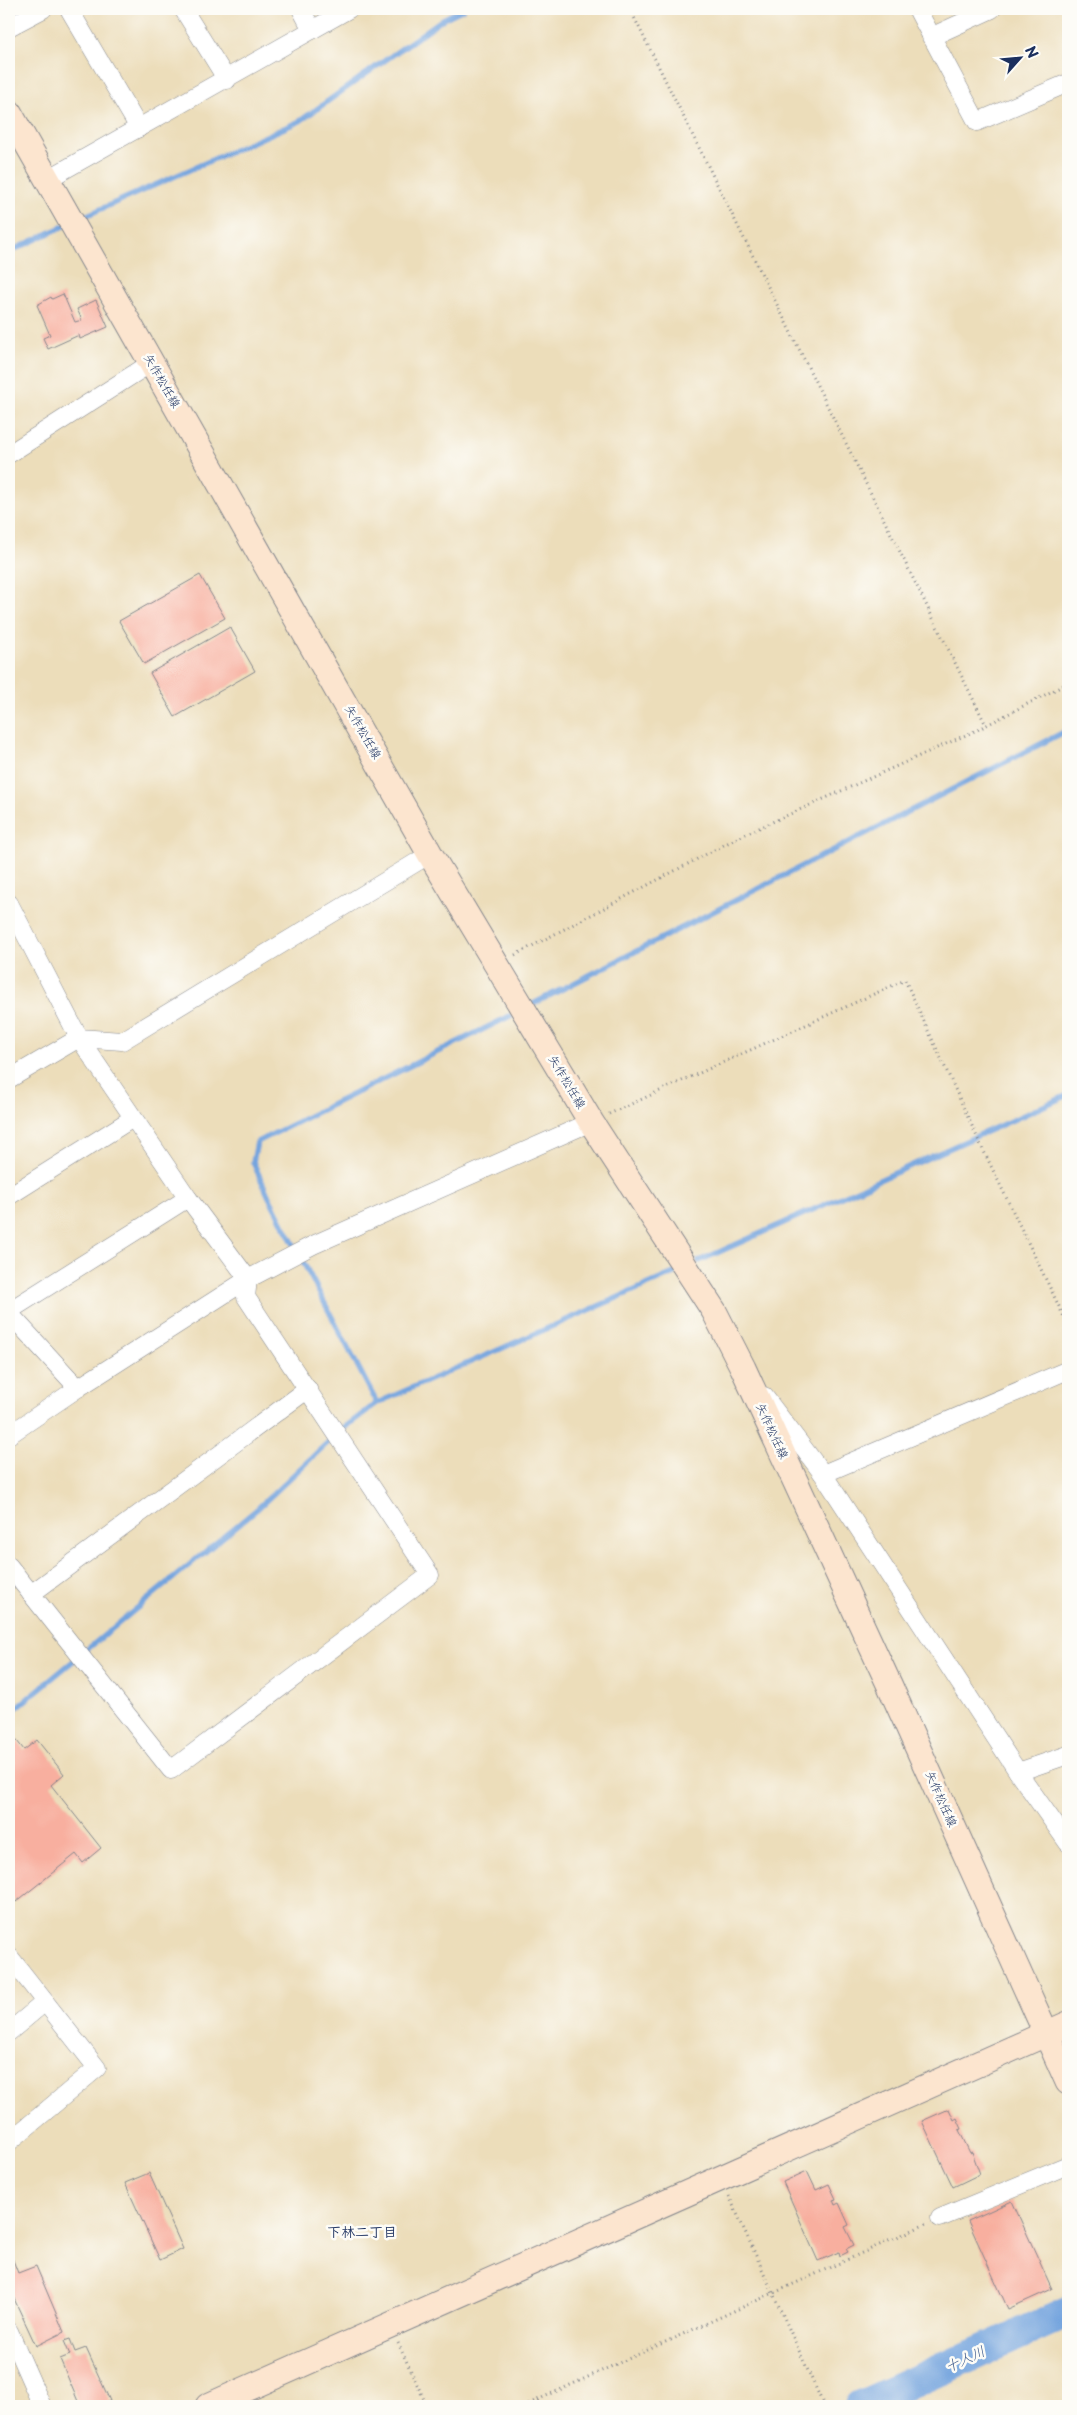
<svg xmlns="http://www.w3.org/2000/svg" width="1077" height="2415" font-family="'Playpen Sans','Klee One',sans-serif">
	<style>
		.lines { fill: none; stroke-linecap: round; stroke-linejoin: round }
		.stream { stroke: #75a4de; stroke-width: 5.5 }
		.river { stroke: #75a4de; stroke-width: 32 }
		.building { fill: #f8af9f }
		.street-casing { stroke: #84868c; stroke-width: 19 }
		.secondary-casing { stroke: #84868c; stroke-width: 27 }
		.path { stroke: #84868c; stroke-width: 3; stroke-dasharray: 1 4; stroke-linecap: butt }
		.street { stroke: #fff; stroke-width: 18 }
		.secondary { stroke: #fce5cf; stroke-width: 25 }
		.labels { text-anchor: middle; stroke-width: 5; stroke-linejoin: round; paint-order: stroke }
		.street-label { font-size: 12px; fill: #1b2f5e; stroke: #fdfcf7 }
		.neighbourhood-label { font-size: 14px; font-weight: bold; fill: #1b2f5e; stroke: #fdfcf7 }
		.water-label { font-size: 14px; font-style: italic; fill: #3a588b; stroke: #fdfcf7 }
	</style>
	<rect width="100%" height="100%" fill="#fdfcf7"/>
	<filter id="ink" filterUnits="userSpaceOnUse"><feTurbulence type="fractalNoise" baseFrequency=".02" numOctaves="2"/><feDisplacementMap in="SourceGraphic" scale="10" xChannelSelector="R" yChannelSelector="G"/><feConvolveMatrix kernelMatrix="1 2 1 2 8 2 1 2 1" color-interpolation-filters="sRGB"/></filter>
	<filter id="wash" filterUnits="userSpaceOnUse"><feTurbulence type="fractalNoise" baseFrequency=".0096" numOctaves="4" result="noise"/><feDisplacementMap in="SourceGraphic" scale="20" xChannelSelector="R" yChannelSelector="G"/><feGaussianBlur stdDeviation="1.12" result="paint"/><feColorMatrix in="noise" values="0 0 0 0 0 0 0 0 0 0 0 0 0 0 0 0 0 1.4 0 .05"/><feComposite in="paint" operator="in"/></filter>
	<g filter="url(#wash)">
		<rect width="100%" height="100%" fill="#ecddba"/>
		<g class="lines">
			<g class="stream">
				<path d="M76,220L300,121L443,19L463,9"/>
				<path d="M9,252L66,225"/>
				<path d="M533,1004L1068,730"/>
				<path d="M699,1261L1068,1095"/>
				<path d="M377,1403L269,1197L253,1162L257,1142L510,1016"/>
				<path d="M9,1714L257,1509L340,1431L377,1403L674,1273"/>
			</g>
			<path class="river" d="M861,2406L1068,2312"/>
		</g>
		<g id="blocks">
			<g class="building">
				<path d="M63,294L75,322L82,320L77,309L96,300L108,327L80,339L79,335L48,349L43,338L50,335L37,305L51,297L52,299Z"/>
				<path d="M200,575L225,618L144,664L119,621Z"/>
				<path d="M230,627L255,671L175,717L150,673Z"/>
				<path d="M14,1737L24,1750L37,1740L64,1774L51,1785L101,1848L83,1863L76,1854L16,1902L9,1892V1741Z"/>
				<path d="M949,2109L954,2120L957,2118L962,2129L959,2130L970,2153L972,2152L980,2174L953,2187L922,2121Z"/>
				<path d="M807,2171L816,2190L829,2184L836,2199L833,2200L835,2205L839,2203L849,2225L845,2227L854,2245L846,2249L848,2252L840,2256L839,2252L818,2261L783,2182Z"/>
				<path d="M149,2173L183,2249L160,2260L125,2183Z"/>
				<path d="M1012,2201L1052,2289L1008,2309L968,2221Z"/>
				<path d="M11,2255L18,2273L36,2266L64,2332L36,2346L9,2288V2256Z"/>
				<path d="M70,2339L75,2352L86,2348L110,2401L99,2406H80L60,2359L70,2355L64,2341Z"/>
			</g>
		</g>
	</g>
	<g filter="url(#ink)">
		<use href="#blocks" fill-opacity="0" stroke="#84868c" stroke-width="1"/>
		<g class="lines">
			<defs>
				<g id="street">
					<path d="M69,9L139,128"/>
					<path d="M183,9L227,80"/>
					<path d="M301,9L312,30"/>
					<path d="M917,9L977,122L1068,83"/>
					<path d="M9,27L43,9"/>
					<path d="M931,37L992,9"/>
					<path d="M48,179L349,9"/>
					<path d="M9,454L151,363"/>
					<path d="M9,903L79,1038L188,1198"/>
					<path d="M9,1079L79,1038L122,1041L430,854"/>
					<path d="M9,1196L133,1118"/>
					<path d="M9,1311L188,1198L248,1279L246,1297L430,1575L171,1770L9,1566"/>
					<path d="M9,1313L78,1388"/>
					<path d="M764,1396L823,1474L1068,1370"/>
					<path d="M9,1435L78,1388L248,1279L313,1245L591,1122"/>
					<path d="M823,1474L1018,1772L1068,1843"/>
					<path d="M31,1594L308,1389"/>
					<path d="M1018,1772L1068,1755"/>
					<path d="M9,1956L97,2068L9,2142"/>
					<path d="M9,2032L45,2002"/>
					<path d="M940,2218L1068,2165"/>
					<path d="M9,2331L42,2406"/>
				</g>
				<g id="secondary">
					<path d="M9,112L430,854L591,1122L714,1311L743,1368L889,1684L1068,2082"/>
					<path d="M208,2406L1068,2024"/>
				</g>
			</defs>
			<use href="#street" class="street-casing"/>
			<use href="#secondary" class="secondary-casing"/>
			<g class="path">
				<path d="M630,9L986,725"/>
				<path d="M515,955L739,837L977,730L1068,683"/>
				<path d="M609,1114L905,980L978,1139L1068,1325"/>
				<path d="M729,2196L824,2406"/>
				<path d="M398,2343L427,2406"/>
				<path d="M524,2406L926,2224"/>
			</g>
			<use href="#street" class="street"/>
			<use href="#secondary" class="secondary"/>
		</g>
	</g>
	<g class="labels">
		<g class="street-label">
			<text transform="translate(162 381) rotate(60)" y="4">矢作松任線</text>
			<text transform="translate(363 732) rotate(60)" y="4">矢作松任線</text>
			<text transform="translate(567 1082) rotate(59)" y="4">矢作松任線</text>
			<text transform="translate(772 1431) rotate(65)" y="4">矢作松任線</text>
			<text transform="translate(941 1799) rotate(66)" y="4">矢作松任線</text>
		</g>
		<g class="neighbourhood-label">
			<text x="362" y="2237">下林二丁目</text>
		</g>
		<g class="water-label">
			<text transform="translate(965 2359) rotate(-25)" y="5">十人川</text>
		</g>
	</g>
	<rect width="1077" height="2415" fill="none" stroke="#fdfcf7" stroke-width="30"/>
	<g transform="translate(1020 58) rotate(63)" stroke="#fdfcf7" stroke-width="4" paint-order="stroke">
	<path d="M0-4L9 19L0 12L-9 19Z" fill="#1b2f5e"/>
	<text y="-8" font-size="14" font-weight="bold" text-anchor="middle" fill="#1b2f5e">N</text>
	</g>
</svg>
